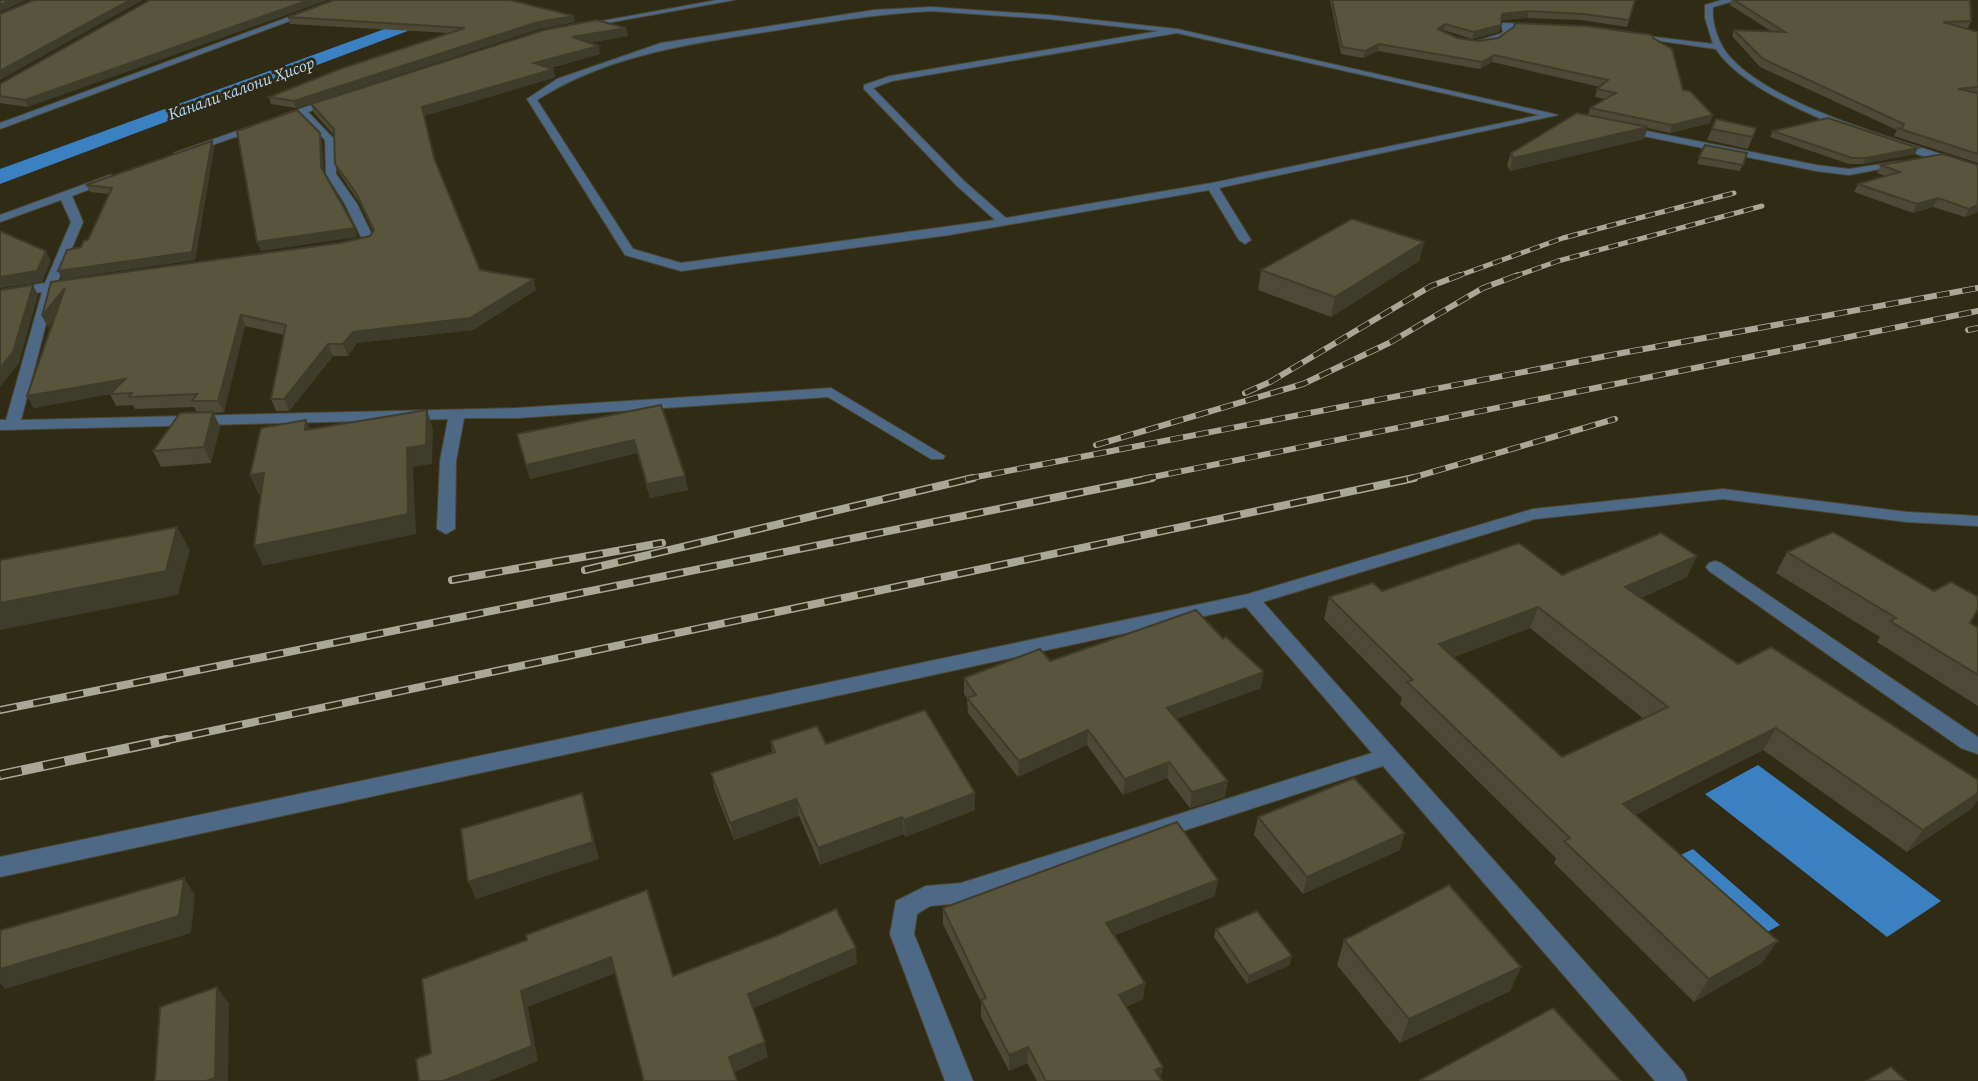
<svg xmlns="http://www.w3.org/2000/svg" width="1978" height="1081" font-family="'Source Serif 4',serif">
	<style>
		.water { fill: #3b80c1 }
		.lines { fill: none; stroke-linecap: round; stroke-linejoin: round }
		.canal { fill: #3b80c1; fill-rule: evenodd }
		.minor-casing { stroke: #4b4732; stroke-width: 2 }
		.minor { fill: #4e6985; fill-rule: evenodd }
		.rail-far3-casing { stroke: #a9a796; stroke-width: 5 }
		.rail-far2-casing { stroke: #a9a796; stroke-width: 6 }
		.rail-far1-casing { stroke: #a9a796; stroke-width: 8 }
		.rail-casing { stroke: #a9a796; stroke-width: 10 }
		.rail-far3 { stroke: #2f2b14; stroke-width: 3.5; stroke-dasharray: 10; stroke-linecap: butt }
		.rail-far2 { stroke: #2f2b14; stroke-width: 4.5; stroke-dasharray: 13; stroke-linecap: butt }
		.rail-far1 { stroke: #2f2b14; stroke-width: 5; stroke-dasharray: 17; stroke-linecap: butt }
		.rail { stroke: #2f2b14; stroke-width: 7; stroke-dasharray: 22; stroke-linecap: butt }
		.wall { fill: #4d4934; fill-rule: evenodd }
		.shaded-wall { fill: #3e3c2a }
		.building { fill: #59553c; stroke: #3e3c2a; stroke-width: 2; fill-rule: evenodd }
		.labels { text-anchor: middle; stroke-width: 6; stroke-linejoin: round; paint-order: stroke }
		.far-water-label { font-size: 16px; font-style: italic; fill: #b9dbfe; stroke: #2f2b14 }
	</style>
	<rect width="100%" height="100%" fill="#2f2b14"/>
	<g class="water">
		<path d="M1758,765L1941,901L1887,937L1705,794Z"/>
		<path d="M1693,849L1780,925L1749,942L1662,864Z"/>
	</g>
	<g class="lines">
		<path class="canal" d="M464,0H490L488,4L445,17L0,184V169Z"/>
		<defs>
			<g id="minor">
				<path d="M335,0H346L0,129V123Z"/>
				<path d="M717,0H734L579,28L575,26Z"/>
				<path d="M1722,0H1737L1713,7C1711,23 1719,44 1729,56C1775,109 1911,143 1978,166V172C1913,155 1751,105 1716,49L1626,36L1630,34L1713,44L1705,18V5Z"/>
				<path d="M931,7L1049,15L1177,29L1558,115L1219,188L1251,240L1245,244L1239,240L1209,190L949,235L681,271L625,255L527,99L557,79L661,43L874,10ZM931,11L1049,19L1159,31L890,76L864,85V89L956,185L995,220L681,263L633,249L537,100C605,56 688,44 766,32C821,23 875,14 931,11ZM1177,33L1540,115L1212,183L1006,218L964,181L873,88L892,81Z"/>
				<path d="M1501,23L1537,24L1541,26L1537,28H1509L1511,32L1506,38L1470,47V43L1500,34L1503,32Z"/>
				<path d="M331,98L339,100L308,112L335,140L336,174L357,204L375,241L373,244L350,249L344,245L362,239L345,204L326,174L325,140L300,115L183,155L174,153Z"/>
				<path d="M1622,126L1816,165L1849,169L1901,161L1906,164L1849,175L1816,171L1619,131L1617,129Z"/>
				<path d="M110,175L114,176V180L72,196L83,222L58,281L73,279L79,283L78,286L55,289L21,420L517,408L831,388L945,456L943,459H931L828,397L517,418H464L456,461L455,529L446,534L437,529L440,461L448,419L0,430V420H6L42,292L0,298V290L45,283L71,222L61,200L0,222V215Z"/>
				<path d="M1723,489L1907,512L1978,516V526L1907,522L1723,499L1535,519L1263,602L1683,1072L1687,1081H1655L1383,766L961,903L930,906L917,914L914,934L973,1081H945L890,934L896,901L926,886L961,883L1372,753L1246,607L0,877V857L1248,594L1533,509Z"/>
				<path d="M1715,561L1721,563L1978,737V754L1961,748L1709,571L1706,567L1709,563Z"/>
			</g>
		</defs>
		<use href="#minor" class="minor-casing"/>
		<use href="#minor" class="minor"/>
		<defs>
			<g id="rail-far3">
				<path d="M1455,277L1563,238L1734,193"/>
				<path d="M1513,277L1558,261L1762,206"/>
			</g>
			<g id="rail-far2">
				<path d="M1968,330L1978,328"/>
				<path d="M1245,393L1270,382L1431,286L1460,275"/>
				<path d="M1096,445L1303,384L1389,343L1483,288L1518,275"/>
				<path d="M966,479L1622,353L1978,288"/>
				<path d="M1143,479L1978,311"/>
				<path d="M1408,479L1615,419"/>
			</g>
			<g id="rail-far1">
				<path d="M585,570L973,478"/>
				<path d="M452,580L662,543"/>
				<path d="M0,710L1152,478"/>
				<path d="M159,742L1414,478"/>
			</g>
			<path id="rail" d="M0,775L167,740"/>
		</defs>
		<use href="#rail-far3" class="rail-far3-casing"/>
		<use href="#rail-far2" class="rail-far2-casing"/>
		<use href="#rail-far1" class="rail-far1-casing"/>
		<use href="#rail" class="rail-casing"/>
		<use href="#rail-far3" class="rail-far3"/>
		<use href="#rail-far2" class="rail-far2"/>
		<use href="#rail-far1" class="rail-far1"/>
		<use href="#rail" class="rail"/>
	</g>
	<g class="wall">
		<path d="M150,0L28,107L0,103V84Z"/>
		<path d="M1330,0H1635L1627,27L1581,20L1527,18L1501,20L1499,32L1472,39L1444,30L1443,31L1457,38L1478,41L1498,38L1513,28L1515,23L1653,38L1683,90L1710,123L1670,133L1647,128L1644,139L1510,171L1507,165L1511,153L1588,116L1590,108L1606,99L1595,97L1597,89L1600,87L1492,62L1480,69L1378,51L1363,58L1341,54Z"/>
		<path d="M1731,0H1970L1971,21L1968,28H1964L1978,32V163L1894,136L1897,130L1760,67L1732,36L1734,30L1771,31L1730,5Z"/>
		<path d="M574,16L575,22L539,29L296,108L271,104L269,97L449,33L290,24L288,17Z"/>
		<path d="M626,28L628,36L588,43L600,54L550,68L553,69L555,77L553,78L424,116L435,160L480,270L536,290L473,330L357,343L348,356H333L289,411H276L271,399L284,335L245,326L224,412L213,413L220,427L211,463L161,467L153,451L197,412L194,407L135,409L133,405L116,406L110,394L34,408L27,396L54,320L48,327L42,316L370,236L373,231L359,202L339,173L335,164L334,135L314,113L311,104Z"/>
		<path d="M1756,128L1748,149L1707,140L1712,129Z"/>
		<path d="M1773,131L1918,148L1915,154L1863,164H1849L1770,137Z"/>
		<path d="M1705,145L1747,153L1740,171L1697,164Z"/>
		<path d="M214,148L195,260L62,279L81,247L88,240L109,194L90,192L86,185Z"/>
		<path d="M1881,165H1978V212L1965,217L1933,207L1913,213L1854,192L1858,184L1885,176L1877,173Z"/>
		<path d="M1424,242L1419,261L1331,317L1258,290L1261,270Z"/>
		<path d="M661,405L688,490L650,498L637,453L530,479L517,434Z"/>
		<path d="M1787,552L1970,623L1978,628V706L1877,642L1880,637L1776,573Z"/>
		<path d="M1697,556L1687,577L1641,598L1738,664L1978,780V800L1971,809L1907,852L1763,750L1635,815L1762,963L1694,1002L1554,863L1556,858L1400,704L1402,698L1324,619L1329,597L1382,591L1562,575ZM1530,628L1644,719L1562,757L1454,657Z"/>
		<path d="M1050,661L1261,688L1176,719L1225,797L1190,808L1167,778L1123,795L1087,745L1018,777L968,713L967,698L964,694V678Z"/>
		<path d="M771,741L826,744L975,793V810L905,837L904,834L820,865L799,816L734,840L715,791L711,773L772,752Z"/>
		<path d="M1258,817L1400,850L1303,894L1254,835Z"/>
		<path d="M1215,896L1115,935L1145,983L1143,999L1126,1007L1162,1081H1037L1027,1063L1009,1071L981,1017V1002L943,924V908Z"/>
		<path d="M1216,929L1290,965L1247,984L1214,937Z"/>
		<path d="M1344,940L1521,967L1510,991L1400,1043L1337,965Z"/>
	</g>
	<g class="shaded-wall">
		<path d="M11,0H27L0,12V5Z"/>
		<path d="M130,0H143L0,80V71Z"/>
		<path d="M309,0H328L28,107L25,100Z"/>
		<path d="M1529,11L1527,18L1501,20L1502,14Z"/>
		<path d="M574,16L575,22L539,29L296,108L294,101L538,22Z"/>
		<path d="M1445,24L1444,30L1437,36L1438,29Z"/>
		<path d="M1501,25L1499,32L1472,39L1474,32Z"/>
		<path d="M626,28L628,36L574,45L572,37Z"/>
		<path d="M1379,44L1378,51L1363,58L1365,51Z"/>
		<path d="M599,46L600,54L536,71L534,63Z"/>
		<path d="M1494,55L1492,62L1480,69L1482,62Z"/>
		<path d="M553,69L555,77L553,78L424,116L422,107Z"/>
		<path d="M1713,115L1710,123L1670,133L1672,125Z"/>
		<path d="M1648,127L1644,139L1510,171L1513,158Z"/>
		<path d="M320,133L322,141L324,175L321,167Z"/>
		<path d="M212,141L214,148L195,260L62,279L58,271Z"/>
		<path d="M1918,148L1915,154L1863,164L1866,158Z"/>
		<path d="M1938,198L1933,207L1913,213L1917,204Z"/>
		<path d="M1978,205V212L1965,217L1969,209Z"/>
		<path d="M355,228L358,237L261,251L257,242Z"/>
		<path d="M1424,242L1419,261L1331,317L1335,297Z"/>
		<path d="M46,251L51,261L42,282L0,288V277Z"/>
		<path d="M534,279L536,290L473,330L357,343L348,356L343,344L353,332Z"/>
		<path d="M33,285L38,295L19,363L0,387V368Z"/>
		<path d="M65,288L70,299L48,327L42,316Z"/>
		<path d="M241,315L245,326L224,412L218,401Z"/>
		<path d="M328,344L333,356L289,411L284,399Z"/>
		<path d="M125,379L130,390L34,408L27,396Z"/>
		<path d="M427,410L433,429L432,464L413,467L416,534L263,566L254,546L407,448Z"/>
		<path d="M213,412L220,427L211,463L204,447Z"/>
		<path d="M306,420L314,439L305,430Z"/>
		<path d="M634,440L637,453L530,479L526,465Z"/>
		<path d="M264,473L272,493L259,495L250,475Z"/>
		<path d="M685,476L688,490L650,498L647,484Z"/>
		<path d="M177,527L190,550L178,595L0,630V603Z"/>
		<path d="M1697,556L1687,577L1616,609L1625,587Z"/>
		<path d="M1538,607L1530,628L1432,665L1439,644Z"/>
		<path d="M1264,672L1261,688L1165,723L1167,708Z"/>
		<path d="M1776,728L1763,750L1612,826L1623,804Z"/>
		<path d="M1088,730L1087,745L1018,777L1019,761Z"/>
		<path d="M1169,762L1167,778L1123,795L1125,779Z"/>
		<path d="M1228,781L1225,797L1190,808L1192,792Z"/>
		<path d="M582,793L587,810L599,859L476,899L468,882Z"/>
		<path d="M975,793V810L905,837L904,820Z"/>
		<path d="M1978,793V800L1971,809L1907,852L1923,830Z"/>
		<path d="M796,799L799,816L734,840L730,823Z"/>
		<path d="M902,817L904,834L820,865L818,848Z"/>
		<path d="M1405,833L1400,850L1303,894L1307,877Z"/>
		<path d="M184,878L195,895L191,933L5,989L0,983V969Z"/>
		<path d="M1218,880L1215,896L1105,939L1106,923Z"/>
		<path d="M1778,941L1762,963L1694,1002L1709,979Z"/>
		<path d="M856,948L857,964L752,1009L748,994Z"/>
		<path d="M1292,956L1290,965L1247,984L1249,976Z"/>
		<path d="M611,957L616,973L528,1007L538,1061L489,1081H443L521,991Z"/>
		<path d="M1521,967L1510,991L1400,1043L1409,1019Z"/>
		<path d="M1145,983L1143,999L1117,1011L1119,995Z"/>
		<path d="M217,987L229,1004L228,1081H206Z"/>
		<path d="M765,1042L768,1057L733,1073L729,1057Z"/>
		<path d="M1028,1047L1027,1063L1009,1071V1055Z"/>
		<path d="M1163,1067L1160,1081L1155,1070Z"/>
	</g>
	<g class="building">
		<path d="M0,0H11L0,5Z"/>
		<path d="M34,0H130L0,71V14Z"/>
		<path d="M150,0H309L25,100L0,96V84Z"/>
		<path d="M334,0H510L574,16L538,22L294,101L269,97L340,69L465,28L288,17Z"/>
		<path d="M1332,0H1635L1629,20L1583,14L1529,11L1502,14L1501,25L1474,32L1445,24L1438,29L1457,38L1478,41L1498,38L1514,27L1515,23L1586,26L1652,35L1653,38L1672,49L1683,90L1690,91L1713,115L1672,125L1590,108L1616,93L1597,89L1608,80L1494,55L1482,62L1379,44L1365,51L1342,47Z"/>
		<path d="M1734,0H1970L1971,21L1943,22L1978,32V87L1958,89L1978,93V154L1897,128L1902,129L1904,124L1763,59L1734,30L1785,32Z"/>
		<path d="M596,20L626,28L572,37L599,46L534,63L553,69L551,70L422,107L434,158L480,270L534,279L470,318L353,332L343,344H328L284,399H271L286,325L241,315L218,401H192L197,394L129,397L132,393L110,394L125,379L27,396L65,288L42,316L51,282L340,243L370,236L374,230L356,193L335,164L334,129L311,104L544,30Z"/>
		<path d="M297,110L320,133L321,167L355,228L257,242L237,131Z"/>
		<path d="M1577,113L1648,127L1513,158L1511,153Z"/>
		<path d="M1828,118L1918,148L1866,158H1852L1773,131Z"/>
		<path d="M1716,119L1756,128L1753,137L1712,129Z"/>
		<path d="M212,141L192,252L58,271L67,250L81,247L84,241L88,240L112,188L86,185Z"/>
		<path d="M1705,145L1747,153L1743,165L1699,157Z"/>
		<path d="M1943,154L1978,165V205L1969,209L1938,198L1917,204L1858,184L1900,172L1881,165Z"/>
		<path d="M1352,219L1424,242L1335,297L1261,270Z"/>
		<path d="M0,231L46,251L37,271L0,277Z"/>
		<path d="M33,285L13,352L0,368V290Z"/>
		<path d="M661,405L685,476L647,484L634,440L526,465L517,434Z"/>
		<path d="M427,410L426,445L407,448L408,514L254,546L264,473L250,475L261,428L306,420L305,430Z"/>
		<path d="M213,412L204,447L153,451L180,413Z"/>
		<path d="M177,527L166,571L0,603V560Z"/>
		<path d="M1833,532L1934,591L1951,582L1978,597V609L1970,623L1978,628V675L1890,621L1896,618L1787,552Z"/>
		<path d="M1661,533L1697,556L1625,587L1738,664L1771,647L1978,780V793L1923,830L1776,728L1623,804L1778,941L1709,979L1564,841L1570,838L1407,682L1413,680L1329,597L1373,583L1382,591L1519,543L1562,575ZM1538,607L1668,707L1562,757L1439,644Z"/>
		<path d="M1196,610L1223,639L1226,637L1264,672L1167,708L1228,781L1192,792L1169,762L1125,779L1088,730L1019,761L967,698L976,695L964,678L1040,649L1050,661Z"/>
		<path d="M925,710L975,793L904,820L902,817L818,848L796,799L730,823L711,773L775,752L771,741L817,726L826,744Z"/>
		<path d="M1354,778L1405,833L1307,877L1258,817Z"/>
		<path d="M582,793L593,842L468,882L461,829Z"/>
		<path d="M1177,822L1218,880L1106,923L1145,983L1119,995L1163,1067L1155,1070L1162,1081H1046L1028,1047L1009,1055L981,1000L986,998L943,908Z"/>
		<path d="M184,878L179,916L0,969V935L1,930Z"/>
		<path d="M1449,885L1521,967L1409,1019L1344,940Z"/>
		<path d="M647,890L673,976L776,936L836,909L856,948L748,994L765,1042L729,1057L737,1081H644L611,957L521,991L532,1046L443,1081H419L416,1059L431,1053L422,979L527,940L526,935Z"/>
		<path d="M1257,911L1292,956L1249,976L1216,929Z"/>
		<path d="M217,987L215,1078L206,1081H155L160,1007Z"/>
		<path d="M1553,1008L1621,1081H1421L1420,1080Z"/>
		<path d="M1891,1067L1906,1081H1866Z"/>
	</g>
	<g class="labels">
		<g class="far-water-label">
			<text transform="translate(241 88) rotate(-20)" y="6">Канали калони Ҳисор</text>
		</g>
	</g>
</svg>
